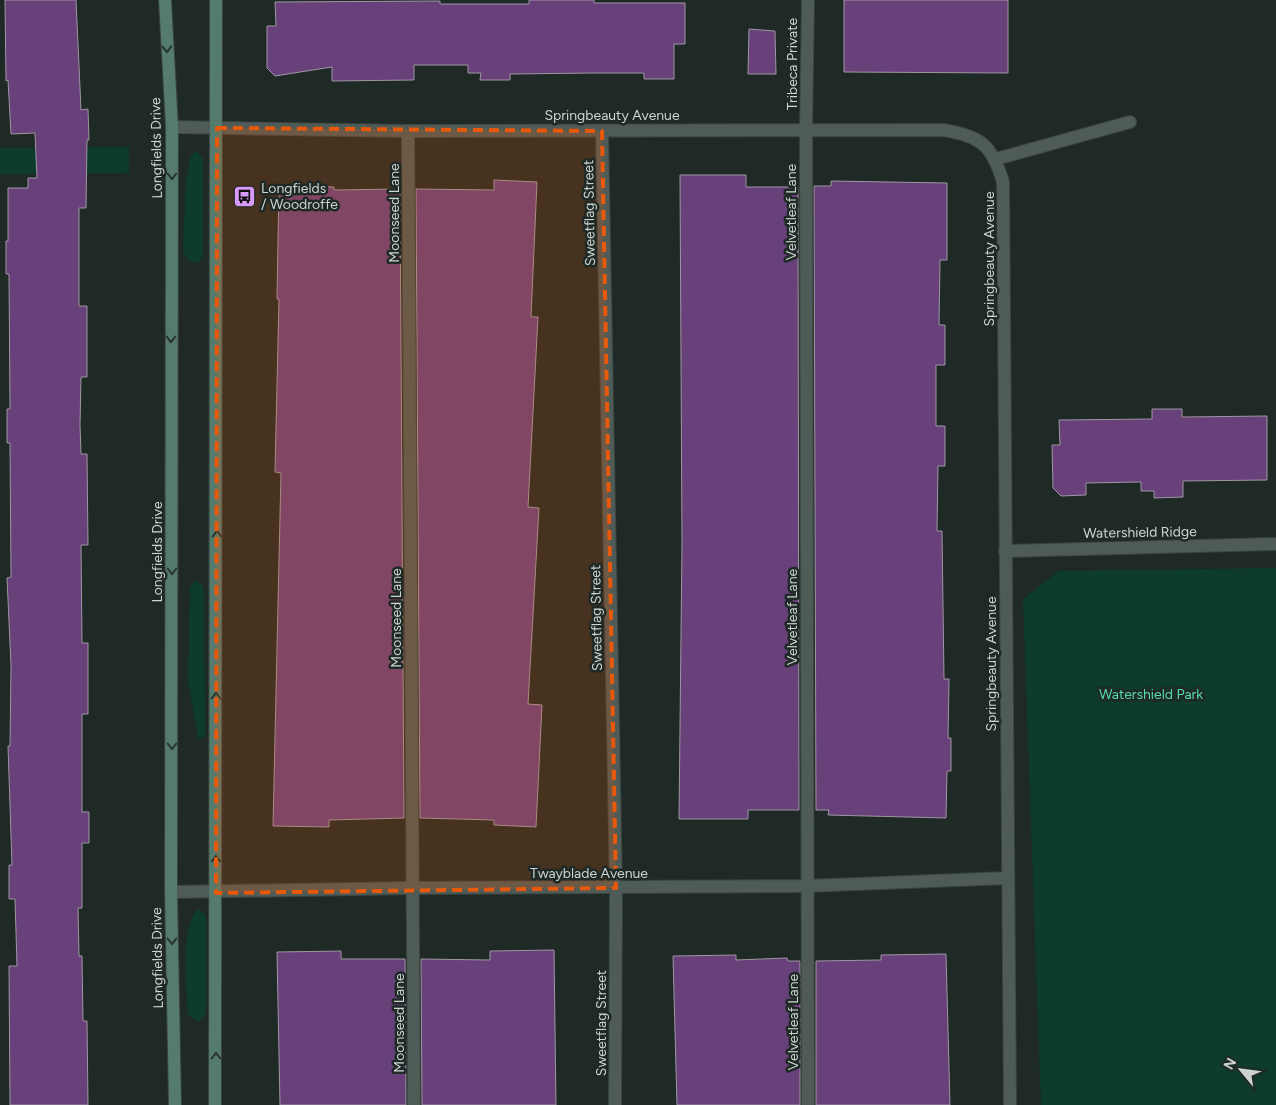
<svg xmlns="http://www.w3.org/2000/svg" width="1276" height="1105" font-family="Figtree,sans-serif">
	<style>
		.green { fill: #0d3c2e }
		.building { fill: #68417b; stroke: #9e97a2 }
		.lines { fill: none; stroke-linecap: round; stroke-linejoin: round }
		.lane-casing { stroke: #3b4440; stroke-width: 14 }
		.street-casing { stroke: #3b4440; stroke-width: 14 }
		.secondary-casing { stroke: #3b4440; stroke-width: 14 }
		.lane { stroke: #4f5b56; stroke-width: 12 }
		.street { stroke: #4f5b56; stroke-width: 12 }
		.secondary { stroke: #547b6d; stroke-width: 12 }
		.oneway { stroke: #273530 }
		.marked { fill: #e8590c; fill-opacity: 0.2; stroke: #e8590c; stroke-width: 4; stroke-dasharray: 10 6; stroke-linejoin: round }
		.labels { text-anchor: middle; stroke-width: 5; stroke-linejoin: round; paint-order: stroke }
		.street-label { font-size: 14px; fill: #ccd3d0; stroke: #1f2925 }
		.poi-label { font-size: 14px; fill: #ccd3d0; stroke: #1f2925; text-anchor: start }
		.park-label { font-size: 14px; fill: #55dab0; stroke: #1f2925 }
	</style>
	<rect width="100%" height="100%" fill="#1f2925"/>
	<g class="green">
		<path d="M129,147V173L0,174V148Z"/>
		<path d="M197,151L203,159V254L199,262C189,263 185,258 183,248L186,179L191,156Z"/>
		<path d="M1276,568V1105H1041L1023,599L1059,571Z"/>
		<path d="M196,581L202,585L204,591L205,737L198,738L188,681L190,587Z"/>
		<path d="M199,909L206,916V1013L199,1022L188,1015C187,994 179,921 199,909Z"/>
	</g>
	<g class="building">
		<path d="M5,0H76L81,110L88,109L89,140H87L86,208H79V306H87V377H81L80,425L81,454H87L88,545H81L82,643H88V714H82V812H89V843H82V908H78L79,956H82L83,1021H87L88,1105H10L9,966H17L16,932L15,899H9V865H12L8,746H10L11,665L7,578L11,577L10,443H7V409H10L9,274H6V241H8V188H28V178H37L35,133L11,134L8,80L6,81Z"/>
		<path d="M529,0H594V3H685V44H674V79H644V73H594L510,74V80H480L481,73H468V65H414V80L332,81V67L275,76L267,68V26H276L275,2L440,1V4H529Z"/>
		<path d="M844,0H1008V73L844,72Z"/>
		<path d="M749,29L775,31L776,74H748Z"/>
		<path d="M680,175H746V187H798L799,810H748V819H679L682,543Z"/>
		<path d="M494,180L537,182L531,317H538L528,507L539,508L528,704L542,705L536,827L494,825V820L420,818L416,189L494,190Z"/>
		<path d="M831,181L947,183V260H940L939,325H945V365H936V426H945V466H938L937,531H942L944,679H949L948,738H951V771H947L946,818L828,815L829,810H816L814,186H831Z"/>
		<path d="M279,186L334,187V190L400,189L404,818L329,820V827L273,826L281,473L275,472L279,299H277Z"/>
		<path d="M1152,409H1182V417L1267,416V480L1183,481V497L1154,498V491H1141V482L1086,483V495L1061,496L1053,488L1052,445H1060L1059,420L1152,419Z"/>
		<path d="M554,950L556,1105H422L421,959L490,960V951Z"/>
		<path d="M341,951V959H405L406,1105H280L277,952Z"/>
		<path d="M946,954L950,1105H816V961L881,960V955Z"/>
		<path d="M736,955V960L787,958L788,961H800V1105H677L673,956Z"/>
	</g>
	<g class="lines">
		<defs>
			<g id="lane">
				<path d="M806,129L808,1105"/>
				<path d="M408,131L414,1105"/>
				<path d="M996,159L1130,122"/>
			</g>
			<g id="street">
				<path d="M172,127L408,131L943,130C981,136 992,145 1003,182L1010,1105"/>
				<path d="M806,129L808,0"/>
				<path d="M602,131L616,888L615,1105"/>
				<path d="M1005,551L1276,544"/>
				<path d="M171,892L413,888L807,886L1007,878"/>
			</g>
			<g id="secondary">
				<path d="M165,0L172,127L171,892L175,1105"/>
				<path d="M215,1105L216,0"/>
			</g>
		</defs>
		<use href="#lane" class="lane-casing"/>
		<use href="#street" class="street-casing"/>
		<use href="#secondary" class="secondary-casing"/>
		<use href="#lane" class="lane"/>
		<use href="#street" class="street"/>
		<use href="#secondary" class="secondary"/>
	</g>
	<defs><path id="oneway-chevron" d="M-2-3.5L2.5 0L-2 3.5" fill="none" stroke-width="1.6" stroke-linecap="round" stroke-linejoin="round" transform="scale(1.25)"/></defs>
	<g class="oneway">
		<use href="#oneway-chevron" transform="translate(167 49) rotate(87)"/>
		<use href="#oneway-chevron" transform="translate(172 176) rotate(90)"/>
		<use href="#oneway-chevron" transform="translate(171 339) rotate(90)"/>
		<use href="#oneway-chevron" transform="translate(217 534) rotate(-90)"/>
		<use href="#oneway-chevron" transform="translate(172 571) rotate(90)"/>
		<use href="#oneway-chevron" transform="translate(216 696) rotate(-90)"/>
		<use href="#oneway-chevron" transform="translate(172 746) rotate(90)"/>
		<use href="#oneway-chevron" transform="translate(216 859) rotate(-90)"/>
		<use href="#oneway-chevron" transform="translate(172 941) rotate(89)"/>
		<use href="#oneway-chevron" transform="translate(216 1056) rotate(-90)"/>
	</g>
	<path class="marked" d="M217,128L602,131L616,888L216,893Z"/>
	<defs>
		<symbol id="bus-square" viewBox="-11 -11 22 22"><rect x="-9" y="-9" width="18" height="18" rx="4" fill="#d89af8" stroke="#1f2925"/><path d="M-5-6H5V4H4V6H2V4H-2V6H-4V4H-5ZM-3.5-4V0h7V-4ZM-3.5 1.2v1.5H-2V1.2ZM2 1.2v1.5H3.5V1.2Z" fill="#111"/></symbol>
	</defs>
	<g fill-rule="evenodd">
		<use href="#bus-square" x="232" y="184" width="25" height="25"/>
	</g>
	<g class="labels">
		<g class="street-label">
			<text transform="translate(792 64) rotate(-90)" y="5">Tribeca Private</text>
			<text x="612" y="120">Springbeauty Avenue</text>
			<text transform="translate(156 148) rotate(-91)" y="5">Longfields Drive</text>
			<text transform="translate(791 212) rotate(-90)" y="5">Velvetleaf Lane</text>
			<text transform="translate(394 213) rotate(-90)" y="5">Moonseed Lane</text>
			<text transform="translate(589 213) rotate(-91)" y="5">Sweetflag Street</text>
			<text transform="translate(989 259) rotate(-90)" y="5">Springbeauty Avenue</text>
			<text transform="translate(1140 532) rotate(-1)" y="5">Watershield Ridge</text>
			<text transform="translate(157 552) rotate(-90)" y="5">Longfields Drive</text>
			<text transform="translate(792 617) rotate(-90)" y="5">Velvetleaf Lane</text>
			<text transform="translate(396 618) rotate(-90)" y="5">Moonseed Lane</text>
			<text transform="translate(596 618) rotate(-91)" y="5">Sweetflag Street</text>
			<text transform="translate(991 664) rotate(-90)" y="5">Springbeauty Avenue</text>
			<text x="589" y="878">Twayblade Avenue</text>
			<text transform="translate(157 958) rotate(-91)" y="5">Longfields Drive</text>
			<text transform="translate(793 1022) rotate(-90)" y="5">Velvetleaf Lane</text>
			<text transform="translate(399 1023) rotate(-90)" y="5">Moonseed Lane</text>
			<text transform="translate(601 1023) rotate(-90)" y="5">Sweetflag Street</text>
		</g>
		<g class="poi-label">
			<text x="261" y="193">Longfields<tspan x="261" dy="16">/ Woodroffe</tspan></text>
		</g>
		<g class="park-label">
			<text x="1151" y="699">Watershield Park</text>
		</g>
	</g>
	<g transform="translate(1241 1070) rotate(299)" stroke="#1f2925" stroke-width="4" paint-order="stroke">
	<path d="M0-4L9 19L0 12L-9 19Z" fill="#ccd3d0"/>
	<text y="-8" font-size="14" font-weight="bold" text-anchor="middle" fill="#ccd3d0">N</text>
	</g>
</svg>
